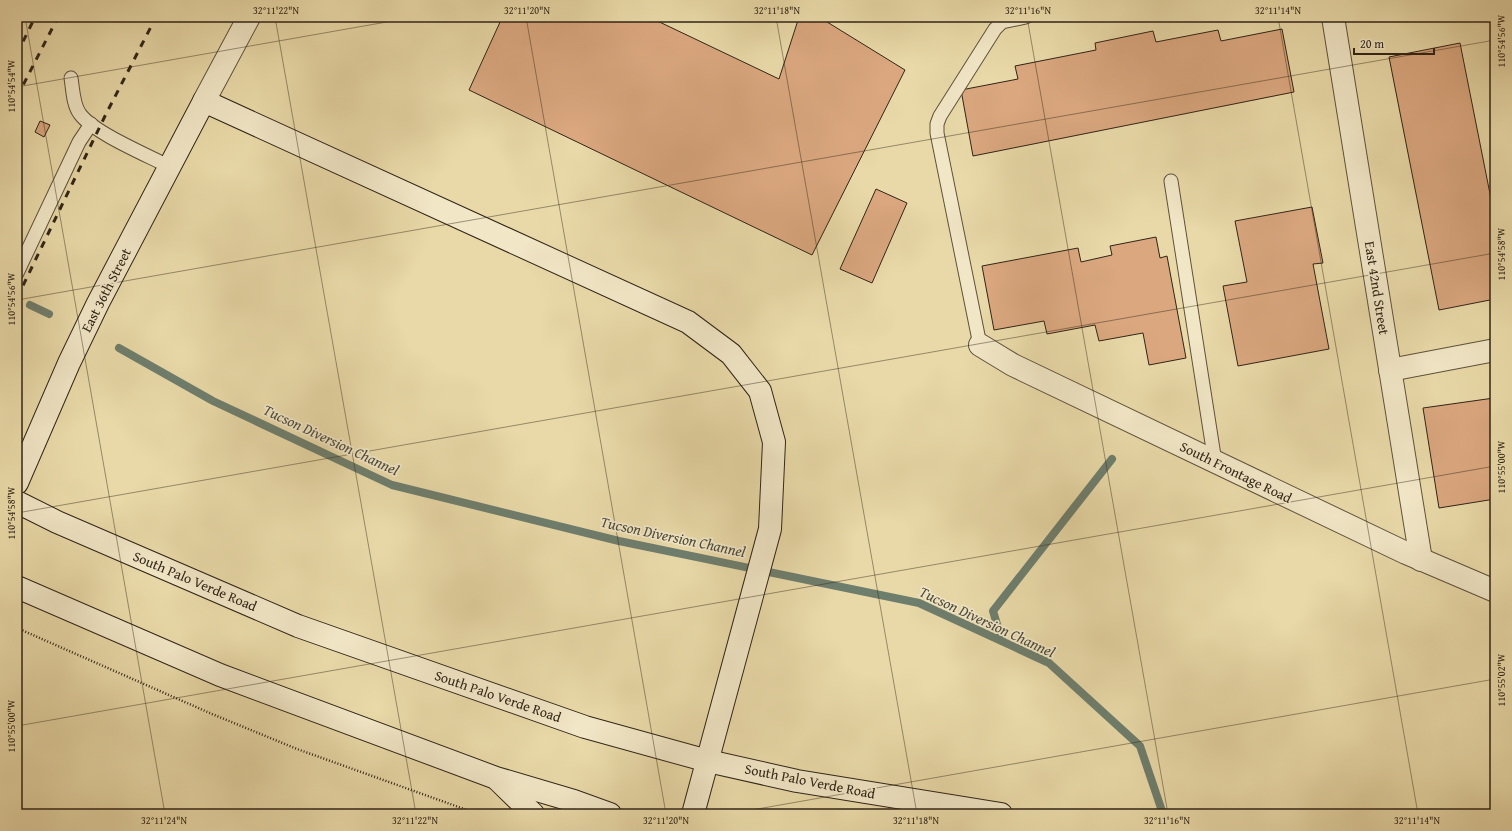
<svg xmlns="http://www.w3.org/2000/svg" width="1512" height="831" font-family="'Gentium Book Plus',serif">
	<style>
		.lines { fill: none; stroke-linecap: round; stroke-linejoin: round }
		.stream { stroke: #6e7e6d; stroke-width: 8 }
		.building { fill: #daa77f; stroke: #302517 }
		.service-casing { stroke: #5e523b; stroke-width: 15 }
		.minor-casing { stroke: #5e523b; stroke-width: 24 }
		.secondary-casing { stroke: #302517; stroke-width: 24 }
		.path { stroke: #302517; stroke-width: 2.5; stroke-dasharray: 1 2; stroke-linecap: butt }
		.service { stroke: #f1e6c6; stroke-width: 13 }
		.minor { stroke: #f1e6c6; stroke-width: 22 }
		.secondary { stroke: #f1e6c6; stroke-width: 22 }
		.rail { stroke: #302517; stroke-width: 3; stroke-dasharray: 7 7; stroke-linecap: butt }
		.ticks { fill: none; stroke: #302517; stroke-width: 1; stroke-opacity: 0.45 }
		.labels { text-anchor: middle; stroke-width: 3.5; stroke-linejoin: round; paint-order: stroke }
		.street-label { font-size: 14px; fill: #302517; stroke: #f1e6c6 }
		.water-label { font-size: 15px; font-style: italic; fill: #4a4a3b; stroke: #f1e6c6 }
		.neatline { fill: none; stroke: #302517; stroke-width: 1.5 }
		.ticks-label { font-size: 10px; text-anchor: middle; fill: #302517 }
	</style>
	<rect width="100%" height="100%" fill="#e9d9a8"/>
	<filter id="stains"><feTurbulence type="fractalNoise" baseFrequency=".005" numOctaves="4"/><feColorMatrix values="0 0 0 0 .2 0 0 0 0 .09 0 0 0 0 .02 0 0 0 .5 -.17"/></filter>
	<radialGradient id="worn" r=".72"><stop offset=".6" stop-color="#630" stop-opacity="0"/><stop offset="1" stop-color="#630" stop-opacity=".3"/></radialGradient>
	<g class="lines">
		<g class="stream">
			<path d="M30,305L49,314"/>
			<path d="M119,348L213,401L392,485L619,541L919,603L1049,663L1140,746L1163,814"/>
			<path d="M1002,641L993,611L1112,459"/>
		</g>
	</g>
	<g class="building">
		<path d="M496,17H649L779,79L799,17H819L905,70L812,255L469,90L501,20Z"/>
		<path d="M1282,29L1294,92L973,156L961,90L1018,79L1015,66L1096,50L1095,43L1153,31L1156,42L1218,30L1221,41Z"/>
		<path d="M1460,43L1495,219V299L1439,310L1389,57Z"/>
		<path d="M40,121L50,125L44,137L35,132Z"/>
		<path d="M876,189L907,203L872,283L840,269Z"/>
		<path d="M1312,207L1323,263L1313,264L1329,349L1238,366L1223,286L1247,282L1235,221Z"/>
		<path d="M1156,237L1160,258L1167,256L1186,358L1149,365L1143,333L1099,341L1095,325L1047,334L1044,321L994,330L982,266L1078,248L1081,262L1112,255L1110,246Z"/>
		<path d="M1494,398L1495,499L1439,508L1423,408Z"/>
	</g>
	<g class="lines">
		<defs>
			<g id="service">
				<path d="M71,78C73,90 73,105 80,114C94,133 147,155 170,167"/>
				<path d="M1171,181L1215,462"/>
				<path d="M17,273L79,142L91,124"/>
				<path d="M980,345L937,133V124L940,116L995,29L1002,22L1026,17"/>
			</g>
			<g id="minor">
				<path d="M1333,17L1421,560"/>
				<path d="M204,101L249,17"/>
				<path d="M980,345L1013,365L1406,553L1495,591"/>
				<path d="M1390,370L1495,350"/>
			</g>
			<g id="secondary">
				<path d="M17,483L69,363L98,303L204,101L688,322L731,354L760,391L774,442L770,529L693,814"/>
				<path d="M17,502L57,522L298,626L585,727L708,761L797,781L1001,814"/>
				<path d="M17,587L220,675L496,778L574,801L610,814"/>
				<path d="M498,780L533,814"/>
			</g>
		</defs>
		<use href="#service" class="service-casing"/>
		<use href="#minor" class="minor-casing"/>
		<use href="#secondary" class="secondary-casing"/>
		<path class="path" d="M17,628L212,714L297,749L478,814"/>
		<use href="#service" class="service"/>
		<use href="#minor" class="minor"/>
		<use href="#secondary" class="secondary"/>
		<g class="rail">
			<path d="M17,54L35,17"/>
			<path d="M17,97L58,17"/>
			<path d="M17,298L105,116L156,17"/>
		</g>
	</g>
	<path class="ticks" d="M25,17L165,814M275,17L416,814M526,17L666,814M776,17L917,814M1027,17L1168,814M1278,17L1418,814M17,87L415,17M17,300L1495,40M17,513L1495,253M17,726L1495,466M729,814L1495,679"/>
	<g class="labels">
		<g class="street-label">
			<text transform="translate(1377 288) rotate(81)" y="5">East 42nd Street</text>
			<text transform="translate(106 290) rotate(-63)" y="5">East 36th Street</text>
			<text transform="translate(1236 472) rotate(26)" y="5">South Frontage Road</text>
			<text transform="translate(195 581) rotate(23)" y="5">South Palo Verde Road</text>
			<text transform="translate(498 696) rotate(19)" y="5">South Palo Verde Road</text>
			<text transform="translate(810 781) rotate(11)" y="5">South Palo Verde Road</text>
		</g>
		<g class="water-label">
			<text transform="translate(331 440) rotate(25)" y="5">Tucson Diversion Channel</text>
			<text transform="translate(673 537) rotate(12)" y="5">Tucson Diversion Channel</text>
			<text transform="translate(987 622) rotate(25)" y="5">Tucson Diversion Channel</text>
		</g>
	</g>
	<rect width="1512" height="831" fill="none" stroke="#e9d9a8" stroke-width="44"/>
	<path d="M1354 48v6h80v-6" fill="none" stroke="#302517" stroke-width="2"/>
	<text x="1360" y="48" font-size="12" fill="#302517" stroke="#f1e6c6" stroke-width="3" paint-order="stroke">20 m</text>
	<rect x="22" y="22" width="1468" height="787" class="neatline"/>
	<g class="ticks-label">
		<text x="276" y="14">32°11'22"N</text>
		<text x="527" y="14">32°11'20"N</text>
		<text x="777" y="14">32°11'18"N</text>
		<text x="1028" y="14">32°11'16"N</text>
		<text x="1278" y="14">32°11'14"N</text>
		<text transform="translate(1501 41) rotate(-90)" y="4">110°54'56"W</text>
		<text transform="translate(11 86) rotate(-90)" y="4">110°54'54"W</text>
		<text transform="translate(1501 254) rotate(-90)" y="4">110°54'58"W</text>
		<text transform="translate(11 299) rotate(-90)" y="4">110°54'56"W</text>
		<text transform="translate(1501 467) rotate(-90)" y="4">110°55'00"W</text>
		<text transform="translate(11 513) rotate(-90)" y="4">110°54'58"W</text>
		<text transform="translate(1501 680) rotate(-90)" y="4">110°55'02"W</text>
		<text transform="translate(11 726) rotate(-90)" y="4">110°55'00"W</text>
		<text x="164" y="824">32°11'24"N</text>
		<text x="415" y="824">32°11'22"N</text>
		<text x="666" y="824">32°11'20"N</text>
		<text x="916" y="824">32°11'18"N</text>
		<text x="1167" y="824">32°11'16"N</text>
		<text x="1417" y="824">32°11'14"N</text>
	</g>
	<rect width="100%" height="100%" filter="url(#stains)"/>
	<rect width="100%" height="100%" fill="url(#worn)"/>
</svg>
